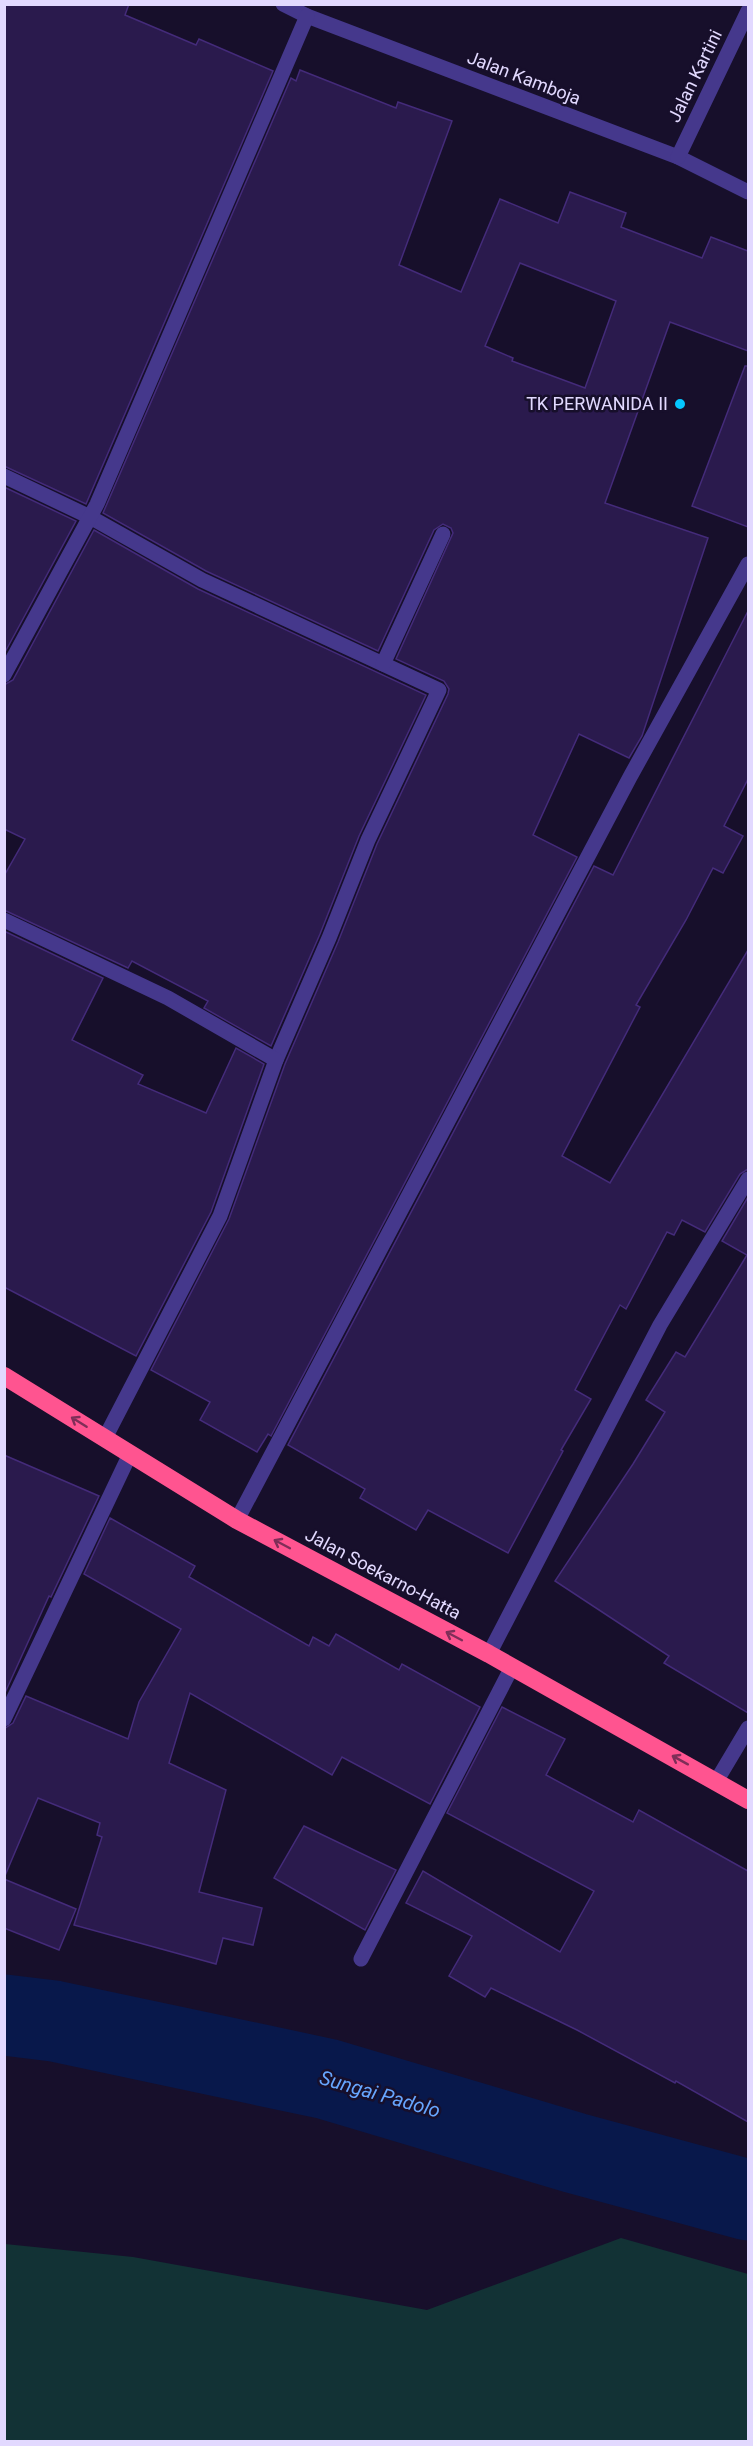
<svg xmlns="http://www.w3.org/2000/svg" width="753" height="2446" font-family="Roboto,sans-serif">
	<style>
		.green { fill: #123235 }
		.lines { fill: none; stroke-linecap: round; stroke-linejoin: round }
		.river { stroke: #08184b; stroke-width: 81 }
		.building { fill: #2a1a4d; stroke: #442b7a; stroke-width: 1.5; fill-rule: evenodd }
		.minor { stroke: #45388c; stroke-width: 15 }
		.highway { stroke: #ff5490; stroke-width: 18 }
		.oneway { stroke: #7f2e58 }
		.poi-dot { fill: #05c7ff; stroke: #170f2b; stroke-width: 2 }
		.labels { text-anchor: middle; stroke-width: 5; stroke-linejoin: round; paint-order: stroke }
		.street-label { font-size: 18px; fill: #e2d9ff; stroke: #170f2b }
		.poi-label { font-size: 18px; fill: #e2d9ff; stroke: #170f2b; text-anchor: end }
		.water-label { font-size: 20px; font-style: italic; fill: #67a6ff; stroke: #170f2b }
	</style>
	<rect width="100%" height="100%" fill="#170f2b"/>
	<path class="green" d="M621,2238L748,2274V2441H5V2244L133,2257L427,2310Z"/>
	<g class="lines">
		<path class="river" d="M4,2015L54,2021L327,2079L575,2153L748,2200"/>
	</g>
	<g class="building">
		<path d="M4,4H129L125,15L196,45L199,39L273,71L86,504L4,466Z"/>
		<path d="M300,70L396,108L398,102L452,121L399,265L461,292L500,199L558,223L570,192L626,213L621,227L702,258L711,237L748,251V351L670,322L605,503L708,538L642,736L629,758L579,734L533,835L577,857L271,1436L268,1434L257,1452L200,1420L210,1402L151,1370L229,1219L285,1064L338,942L377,844L448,694L449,689L444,681L396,659L453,533L451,528L443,524L434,530L378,651L206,571L103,513L291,78L296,81ZM520,263L616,301L585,388L512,361L513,358L485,346Z"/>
		<path d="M745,366H748V527L692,506Z"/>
		<path d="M4,487L76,521L4,654Z"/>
		<path d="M94,530L198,589L426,695L359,836L320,934L271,1046L204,1008L208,1001L132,961L128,968L4,910V876L25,839L4,829V685L13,680Z"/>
		<path d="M748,611V779L724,826L743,836L723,873L713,868L686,920L636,1005L640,1007L562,1156L610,1183L748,950V1169L740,1174L705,1232L682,1220L674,1235L667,1232L626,1309L620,1305L575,1390L591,1399L561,1450L563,1451L508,1553L428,1510L416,1530L360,1498L365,1489L288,1445L594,866L613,875Z"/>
		<path d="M4,931L103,978L72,1040L143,1075L138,1084L206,1113L236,1048L264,1064L211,1212L136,1356L4,1287Z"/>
		<path d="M748,1197V1713L664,1663L669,1656L555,1581L633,1464L665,1412L646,1400L676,1352L685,1357L747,1255L722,1241Z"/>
		<path d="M4,1455L99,1496L51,1597L49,1596L4,1695Z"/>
		<path d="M110,1518L195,1566L189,1577L309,1646L313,1637L329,1646L336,1634L399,1670L402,1664L480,1707L430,1804L342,1757L332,1775L190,1693L169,1763L226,1790L199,1892L262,1908L253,1945L223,1938L216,1964L74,1925L102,1837L97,1835L100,1823L38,1798L4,1878V1729L13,1723L26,1696L128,1739L139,1702L181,1629L84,1574Z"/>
		<path d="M502,1707L565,1739L546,1775L633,1822L639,1810L748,1871V2122L676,2081L675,2083L577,2030L491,1988L485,1997L449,1976L472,1936L406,1903L423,1871L560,1952L594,1891L447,1813Z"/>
		<path d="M304,1826L396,1870L365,1930L274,1878Z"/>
		<path d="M4,1879L76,1909L59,1950L4,1928Z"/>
	</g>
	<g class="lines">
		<g class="minor">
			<path d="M283,4L307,16L678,157L748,192"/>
			<path d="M678,157L748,11"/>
			<path d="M4,476L90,517L202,580L439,690L368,840L329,938L276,1060"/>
			<path d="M383,664L443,534"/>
			<path d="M4,675L97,504L307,16"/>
			<path d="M4,920L168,998L276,1060L220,1216L105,1438"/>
			<path d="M237,1520L630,777L748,564"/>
			<path d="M489,1654L660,1325L748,1179"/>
			<path d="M4,1719L130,1454"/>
			<path d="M717,1780L748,1728"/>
			<path d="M361,1959L512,1667"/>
		</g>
		<path class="highway" d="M4,1376L237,1520L489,1654L748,1800"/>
	</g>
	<defs><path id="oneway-shaft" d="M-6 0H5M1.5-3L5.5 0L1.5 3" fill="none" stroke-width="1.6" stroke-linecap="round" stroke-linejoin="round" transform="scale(1.5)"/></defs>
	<g class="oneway">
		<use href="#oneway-shaft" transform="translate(79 1422) rotate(-148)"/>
		<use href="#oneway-shaft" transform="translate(282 1544) rotate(-152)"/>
		<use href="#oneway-shaft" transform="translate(454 1636) rotate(-152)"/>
		<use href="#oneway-shaft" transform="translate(680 1760) rotate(-151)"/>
	</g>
	<circle class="poi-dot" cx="680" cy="404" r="6"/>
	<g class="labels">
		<g class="street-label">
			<text transform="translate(695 76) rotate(-64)" y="6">Jalan Kartini</text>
			<text transform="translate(524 78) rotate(21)" y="6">Jalan Kamboja</text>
			<text transform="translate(383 1574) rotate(28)" y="6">Jalan Soekarno-Hatta</text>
		</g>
		<g class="poi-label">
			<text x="668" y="410">TK PERWANIDA II</text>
		</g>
		<g class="water-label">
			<text transform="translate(380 2094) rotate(16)" y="7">Sungai Padolo</text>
		</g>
	</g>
	<rect width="753" height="2446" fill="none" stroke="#e2d9ff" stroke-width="12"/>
</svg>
